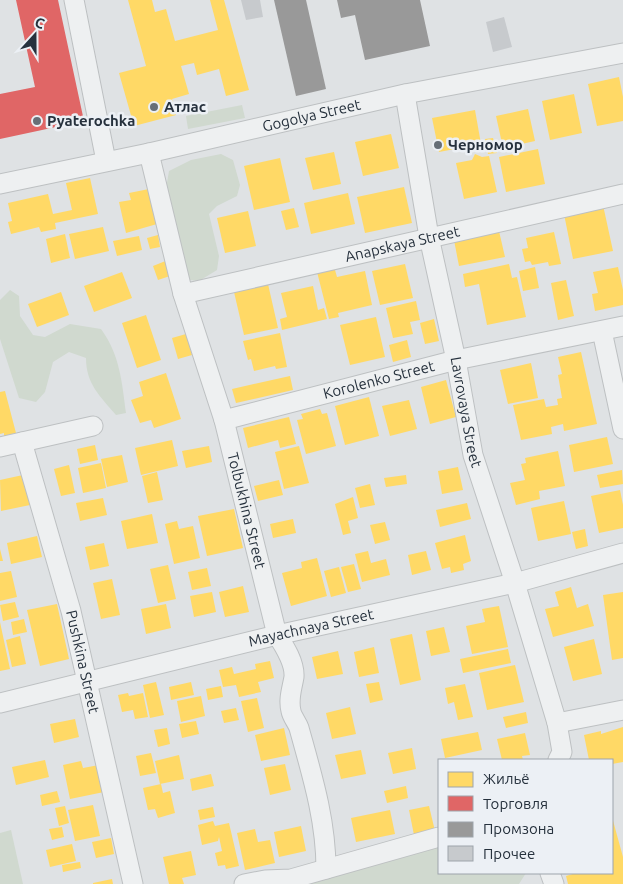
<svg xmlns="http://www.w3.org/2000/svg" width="623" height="884" font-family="Ubuntu,sans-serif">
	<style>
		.green { fill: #d0d9cf }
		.homes { fill: #ffd966 }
		.shops { fill: #e06666 }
		.industry { fill: #999 }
		.building { fill: #c7cacd }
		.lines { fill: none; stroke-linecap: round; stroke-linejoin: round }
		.minor-casing { stroke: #bdc0c2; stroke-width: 21 }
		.minor { stroke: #eef0f1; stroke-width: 19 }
		.poi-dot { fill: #676f77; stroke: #ecf0f5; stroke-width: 2 }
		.labels { text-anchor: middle; stroke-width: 5; stroke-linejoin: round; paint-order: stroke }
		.poi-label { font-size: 15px; font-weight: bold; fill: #26313d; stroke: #ecf0f5; text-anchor: start }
		.street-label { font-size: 15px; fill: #26313d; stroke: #ecf0f5 }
	</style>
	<rect width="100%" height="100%" fill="#dfe2e4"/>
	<g class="green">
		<path d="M242,105L245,118L188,129L186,116Z"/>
		<path d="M221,154L233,160L240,185L237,196L217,206L209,214L219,256L217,270L199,281L190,280L181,263V245L165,194L169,171L191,160Z"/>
		<path d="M10,290L19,296L20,316L33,335L45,337L70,324L101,329C120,355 122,382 126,413L116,415C100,396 86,384 86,358L69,352L53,362L45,392L36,402L19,398L0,339V300Z"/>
		<path d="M11,830L23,884H0V833Z"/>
		<path d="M439,847V873H526L519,884H309Z"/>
	</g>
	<g class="homes">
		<path d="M128,0H152L155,12L166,9L175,41L218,30L210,0H224L249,90L226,96L219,69L197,75L194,63L181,66L189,94L172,99L176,115L134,126L119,73L146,66Z"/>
		<path d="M619,77L623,97V121L597,126L588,84Z"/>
		<path d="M574,94L582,133L550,140L542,101Z"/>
		<path d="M528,109L535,141L503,148L496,116Z"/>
		<path d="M475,110L481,144L439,152L432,118Z"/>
		<path d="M391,134L399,168L363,176L355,142Z"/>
		<path d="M493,138L497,153L488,154L485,139Z"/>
		<path d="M538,149L545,184L506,192L499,157Z"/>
		<path d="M334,152L341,184L313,190L305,158Z"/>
		<path d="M475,154L482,157L489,156L497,192L464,199L456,163L472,160Z"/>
		<path d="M280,158L290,202L254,210L244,166Z"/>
		<path d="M90,178L98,214L55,223L56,229L41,232L39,227L11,234L8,222L12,221L8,203L48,194L53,214L72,210L66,183Z"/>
		<path d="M404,187L412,223L365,233L357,197Z"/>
		<path d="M149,189L157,224L126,233L119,202L131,200L129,193Z"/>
		<path d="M348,193L355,224L311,234L304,203Z"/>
		<path d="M603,205L613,251L573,259L564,214Z"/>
		<path d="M294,208L299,227L286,230L281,211Z"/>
		<path d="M248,211L256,246L225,253L217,218Z"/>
		<path d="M103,227L109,251L75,259L69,234Z"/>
		<path d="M499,231L505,257L459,266L454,240Z"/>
		<path d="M554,232L561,264L549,266L548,262L532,265L530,261L525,262L522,249L528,248L526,238Z"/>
		<path d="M65,234L70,258L51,263L46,239Z"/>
		<path d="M158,235L160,247L150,249L147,238Z"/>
		<path d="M139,236L142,250L117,256L113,241Z"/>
		<path d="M168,260L173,275L158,280L153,266Z"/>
		<path d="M333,263L337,277L365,271L372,305L338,313L339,317L329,319L316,268Z"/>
		<path d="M405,264L413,298L380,305L372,271Z"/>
		<path d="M509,264L512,278L517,277L526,317L487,325L479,284L465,287L463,274Z"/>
		<path d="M535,267L539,288L523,291L519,271Z"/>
		<path d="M618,267L623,290V305L595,311L592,294L598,293L593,272Z"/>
		<path d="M122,272L132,298L94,312L84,286Z"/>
		<path d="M566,280L574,316L558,320L551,283Z"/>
		<path d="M268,284L278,328L244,335L234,292Z"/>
		<path d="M313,286L318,310L324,308L327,319L282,330L280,319L287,317L281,293Z"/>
		<path d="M61,292L69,315L37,327L28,304Z"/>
		<path d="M416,301L420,320L410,322L413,334L393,338L386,308Z"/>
		<path d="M146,315L161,360L137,368L122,323Z"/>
		<path d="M376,317L385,357L350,365L340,325Z"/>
		<path d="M434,319L439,341L425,344L420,323Z"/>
		<path d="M280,333L287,367L276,369L275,366L254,371L251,359L248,360L243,341Z"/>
		<path d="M186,334L192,355L178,359L172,338Z"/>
		<path d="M407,340L411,357L393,362L389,345Z"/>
		<path d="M581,352L597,424L564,431L563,424L551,427L552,434L521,440L513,405L544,399L546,407L558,405L557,399L562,398L558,375L562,374L558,357Z"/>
		<path d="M531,363L538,398L508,404L500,370Z"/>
		<path d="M166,373L181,419L154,428L151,420L140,423L131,400L143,396L139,382Z"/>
		<path d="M290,376L293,390L236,403L232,389Z"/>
		<path d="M446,380L456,417L430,424L421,387Z"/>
		<path d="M5,391L16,433L4,436V433L0,434V392Z"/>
		<path d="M369,397L379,436L345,445L335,406Z"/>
		<path d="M409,400L417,429L390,436L382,406Z"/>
		<path d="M320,409L322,414L327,413L336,446L306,454L297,420L303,419L301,414Z"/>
		<path d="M289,417L296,444L280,448L278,440L248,448L243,428Z"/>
		<path d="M607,437L613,464L574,472L569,445Z"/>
		<path d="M172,440L178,466L141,475L135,448Z"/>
		<path d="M95,445L98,460L80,464L77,449Z"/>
		<path d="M209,446L212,462L186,468L182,451Z"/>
		<path d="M299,446L309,483L284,489L275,452Z"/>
		<path d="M558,451L565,486L539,491L540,499L516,505L510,483L525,480L521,464L526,463L525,458Z"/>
		<path d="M122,455L128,482L107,487L101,459Z"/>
		<path d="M101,463L106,488L83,493L78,468Z"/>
		<path d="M69,465L75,493L61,496L54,469Z"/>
		<path d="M458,467L463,490L442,494L438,471Z"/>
		<path d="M622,470L623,484L600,488L597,475Z"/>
		<path d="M157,472L163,500L148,503L142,476Z"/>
		<path d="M23,475L30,505L1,511L0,480Z"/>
		<path d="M406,475L407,484L386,487L384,478Z"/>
		<path d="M279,480L283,495L258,501L254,486Z"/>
		<path d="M370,484L375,505L360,508L355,488Z"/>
		<path d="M620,490L623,505V528L599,533L591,496Z"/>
		<path d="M353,497L358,518L348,521L351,533L343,535L335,504Z"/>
		<path d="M103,498L107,515L80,521L76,503Z"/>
		<path d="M564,501L571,534L538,541L531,508Z"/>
		<path d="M467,503L471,519L440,527L436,510Z"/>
		<path d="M234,509L243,548L207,556L198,516Z"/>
		<path d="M152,514L158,543L127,549L121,521Z"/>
		<path d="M293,519L296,533L273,538L270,524Z"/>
		<path d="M177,521L179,529L193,526L200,558L174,564L165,524Z"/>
		<path d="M385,522L390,540L375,544L370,525Z"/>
		<path d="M585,529L588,546L576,549L572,532Z"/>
		<path d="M465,535L471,561L463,564L464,570L451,573L450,567L442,569L435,543Z"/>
		<path d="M37,536L42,557L11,564L7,543Z"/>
		<path d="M104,543L109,566L90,570L85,547Z"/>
		<path d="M0,549L3,561H0Z"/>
		<path d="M368,551L371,563L386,559L390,575L362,582L355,554Z"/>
		<path d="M426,551L431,570L412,575L408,555Z"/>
		<path d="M317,558L327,596L291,606L282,573L302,568L301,562Z"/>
		<path d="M354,564L361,589L348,592L341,567Z"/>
		<path d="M168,565L176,599L158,603L150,569Z"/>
		<path d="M339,567L346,593L331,597L324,571Z"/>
		<path d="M207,568L211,586L192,590L188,572Z"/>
		<path d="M11,571L17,597L0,601V573Z"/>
		<path d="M112,579L120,615L101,619L93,583Z"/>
		<path d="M243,586L249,612L225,617L219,592Z"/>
		<path d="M571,587L577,608L588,604L594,626L553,637L545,609L559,606L555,592Z"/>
		<path d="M212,592L216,612L194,617L190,596Z"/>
		<path d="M623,592V658L612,660L603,595Z"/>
		<path d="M15,602L19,617L3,621L0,605Z"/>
		<path d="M57,604L69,659L40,666L27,610Z"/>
		<path d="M166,604L171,628L146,634L141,609Z"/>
		<path d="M499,606L508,647L472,654L466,626L485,622L482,609Z"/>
		<path d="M24,619L27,632L13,635L11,622Z"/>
		<path d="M0,622L10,669L0,671Z"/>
		<path d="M444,627L450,652L431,656L426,631Z"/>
		<path d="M412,634L421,680L400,685L390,639Z"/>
		<path d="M20,636L26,664L12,667L6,640Z"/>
		<path d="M594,639L602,674L573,681L564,647Z"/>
		<path d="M374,647L379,673L359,677L354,652Z"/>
		<path d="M508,649L511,663L463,673L460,659Z"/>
		<path d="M338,651L343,674L317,679L312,657Z"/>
		<path d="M270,661L274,678L258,682L261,692L239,697L236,685L223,687L219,670L232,667L234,674L256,669L255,664Z"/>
		<path d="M515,665L524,702L487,710L479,673Z"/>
		<path d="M156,682L164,715L150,718L143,685Z"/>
		<path d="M191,682L194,695L171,700L169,687Z"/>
		<path d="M379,682L383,700L370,703L366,684Z"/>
		<path d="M465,684L473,717L458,720L454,702L448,704L445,688Z"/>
		<path d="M221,686L223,697L208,700L206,689Z"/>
		<path d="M128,693L129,696L143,693L148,717L135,719L133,710L122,712L118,695Z"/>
		<path d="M201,696L205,716L181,722L177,701Z"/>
		<path d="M257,698L264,728L248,732L241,701Z"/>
		<path d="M350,707L356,734L332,739L326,713Z"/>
		<path d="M236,708L239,720L224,723L221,711Z"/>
		<path d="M526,712L528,723L506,728L503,717Z"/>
		<path d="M75,719L79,737L54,743L50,724Z"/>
		<path d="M196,721L199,734L182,738L179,724Z"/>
		<path d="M623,727V762L612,764V760H589L584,735L601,731V734Z"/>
		<path d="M167,728L170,744L158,747L154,730Z"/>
		<path d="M284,728L290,755L261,761L255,735Z"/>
		<path d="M478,732L482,750L445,758L441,739Z"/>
		<path d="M525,733L530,755L522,756L523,760H502L497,739Z"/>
		<path d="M412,748L416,769L393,774L388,753Z"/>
		<path d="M361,750L366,774L341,779L335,755Z"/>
		<path d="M151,753L156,773L140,776L136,756Z"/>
		<path d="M179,755L184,779L160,784L155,761Z"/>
		<path d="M45,760L49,777L16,785L12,767Z"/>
		<path d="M81,761L83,768L99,765L104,792L70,799L63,765Z"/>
		<path d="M285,764L291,790L270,795L264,768Z"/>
		<path d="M211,774L214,786L192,791L190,779Z"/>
		<path d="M161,784L163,793L170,791L175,813L158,818L155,809L148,810L143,788Z"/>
		<path d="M406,786L408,798L387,803L384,791Z"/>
		<path d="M57,791L60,802L42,806L40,795Z"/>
		<path d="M93,805L100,836L75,841L68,810Z"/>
		<path d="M65,806L69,823L59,826L55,808Z"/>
		<path d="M429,806L435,831L414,835L409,810Z"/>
		<path d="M213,807L215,817L200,820L198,810Z"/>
		<path d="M390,810L395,834L356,842L351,818Z"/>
		<path d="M612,817L623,857V884H568L566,876L576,873H612Z"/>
		<path d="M213,821L215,826L229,823L239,866L226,869L225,865L218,866L215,853L222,851L219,837L218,841L202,845L198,825Z"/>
		<path d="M301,826L306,851L279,857L274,832Z"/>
		<path d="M62,827L64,837L52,840L49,829Z"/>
		<path d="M255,829L258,842L270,840L275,863L245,870L237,833Z"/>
		<path d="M111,838L114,854L96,858L92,842Z"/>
		<path d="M72,844L76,861L50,867L46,850Z"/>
		<path d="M191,851L196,875L182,878L184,884H169L163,857Z"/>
		<path d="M80,862L81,868L63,872L62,865Z"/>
		<path d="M112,879L113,884H93V883Z"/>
	</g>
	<path class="shops" d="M16,0H58L84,121L0,139V94L35,87Z"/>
	<g class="industry">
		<path d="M274,0H306L326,89L296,96Z"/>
		<path d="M337,0H420L430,46L365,60L355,15L341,18Z"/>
	</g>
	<g class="building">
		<path d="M241,0H260L263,17L246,20Z"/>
		<path d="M504,17L512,47L493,52L486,22Z"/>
	</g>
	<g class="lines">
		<defs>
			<g id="minor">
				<path d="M74,0L106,161"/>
				<path id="s1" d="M405,94L429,237L456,360L473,455L515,583L557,723L562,752L558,760"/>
				<path id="s2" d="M149,153L183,294L224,420L277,635C285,647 295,663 294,677C292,689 288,699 291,711C292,717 297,722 299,728C312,775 326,820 326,869"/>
				<path id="s3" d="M0,184L149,153L405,94L623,53"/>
				<path id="s4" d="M183,294L623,194"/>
				<path d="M602,331L623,429"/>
				<path id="s5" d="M224,420L456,360L623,326"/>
				<path id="s6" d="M22,442L71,611L133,884"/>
				<path d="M0,447L93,426"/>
				<path id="s7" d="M0,703L277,635L515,583L623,553"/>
				<path d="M557,723L623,710"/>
				<path d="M550,873L554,884"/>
				<path d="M244,884L265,880L291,879L439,837"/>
			</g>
		</defs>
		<use href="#minor" class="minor-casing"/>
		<use href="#minor" class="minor"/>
	</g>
	<g class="poi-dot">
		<circle cx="154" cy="107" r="5"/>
		<circle cx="37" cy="121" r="5"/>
		<circle cx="438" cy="145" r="5"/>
	</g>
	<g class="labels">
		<g class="poi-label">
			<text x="164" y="112">Атлас</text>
			<text x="47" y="126">Pyaterochka</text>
			<text x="448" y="150">Черномор</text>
		</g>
		<g class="street-label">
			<text dy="5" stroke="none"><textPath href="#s3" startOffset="319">Gogolya Street</textPath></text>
			<text dy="5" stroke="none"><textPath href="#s4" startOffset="225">Anapskaya Street</textPath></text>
			<text dy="5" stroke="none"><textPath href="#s5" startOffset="160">Korolenko Street</textPath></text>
			<text dy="5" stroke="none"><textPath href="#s1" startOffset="324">Lavrovaya Street</textPath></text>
			<text dy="5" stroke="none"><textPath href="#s2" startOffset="371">Tolbukhina Street</textPath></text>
			<text dy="5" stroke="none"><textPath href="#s7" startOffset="320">Mayachnaya Street</textPath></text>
			<text dy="5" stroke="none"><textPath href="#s6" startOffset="228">Pushkina Street</textPath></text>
		</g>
	</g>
	<rect x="438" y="759" width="175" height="115" fill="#ecf0f5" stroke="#9da4ab"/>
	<rect x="448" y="772" width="25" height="15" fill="#ffd966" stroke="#9da4ab"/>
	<text x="483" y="784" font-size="15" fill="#26313d">Жильё</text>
	<rect x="448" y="796" width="25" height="15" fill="#e06666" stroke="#9da4ab"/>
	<text x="483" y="809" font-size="15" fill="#26313d">Торговля</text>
	<rect x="448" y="822" width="25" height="15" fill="#999999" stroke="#9da4ab"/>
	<text x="483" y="834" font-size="15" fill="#26313d">Промзона</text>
	<rect x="448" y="846" width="25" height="15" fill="#c7cacd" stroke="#9da4ab"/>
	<text x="483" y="859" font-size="15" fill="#26313d">Прочее</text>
	<g transform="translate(35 35) rotate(21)" stroke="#ecf0f5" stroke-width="4" paint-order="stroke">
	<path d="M0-4L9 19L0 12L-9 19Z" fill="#26313d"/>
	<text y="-8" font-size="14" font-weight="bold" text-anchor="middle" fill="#26313d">С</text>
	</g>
</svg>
